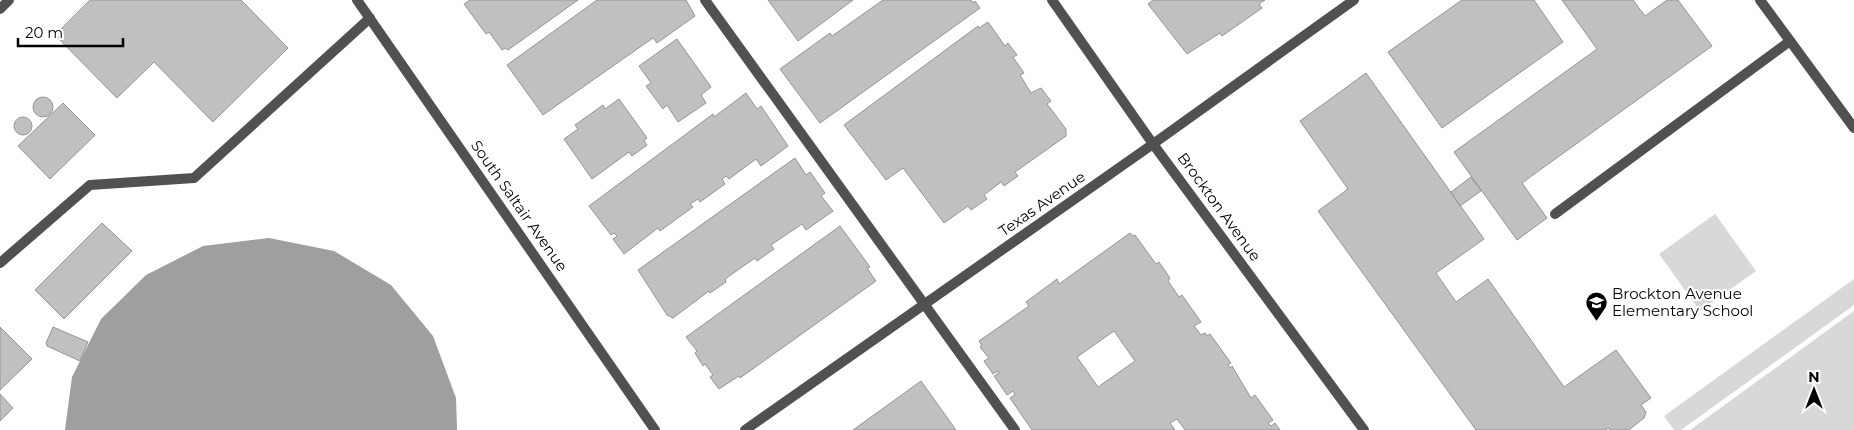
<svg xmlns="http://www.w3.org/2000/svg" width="1854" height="430" font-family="Montserrat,sans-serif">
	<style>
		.green { fill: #d8d8d8 }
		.water { fill: #9f9f9f }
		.building { fill: #c0c0c0; stroke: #959595; fill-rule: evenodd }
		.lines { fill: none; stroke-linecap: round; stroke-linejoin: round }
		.lane { stroke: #515151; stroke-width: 10 }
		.street { stroke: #515151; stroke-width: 10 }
		.labels { text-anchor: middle; stroke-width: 4; stroke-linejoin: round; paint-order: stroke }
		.street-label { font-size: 15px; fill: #000; stroke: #fff }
		.poi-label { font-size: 15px; fill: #000; stroke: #fff; text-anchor: start }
	</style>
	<rect width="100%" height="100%" fill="#fff"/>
	<g class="green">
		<path d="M1715,214L1756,271L1700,311L1659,254Z"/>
		<path d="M1854,279V305L1681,430H1674L1664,416Z"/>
		<path d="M1854,311V430H1690Z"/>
	</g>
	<path class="water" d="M269,238L334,251L391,285L433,336L456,398L457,430H65L72,377L101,319L146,275L203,246Z"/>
	<g class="building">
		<path d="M90,0H241L288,48L213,122L154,62L117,98L55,35Z"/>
		<path d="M470,0H578L508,50L505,48L502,50L489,32L486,34L464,4Z"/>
		<path d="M597,0H686L695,16L657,43L653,38L543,115L507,65Z"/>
		<path d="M768,0H853L798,41Z"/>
		<path d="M883,0H971L973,3L975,1L980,8L820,123L780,69L830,33L832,36Z"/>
		<path d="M1153,0H1265L1259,4L1262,8L1222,36L1220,33L1187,54L1148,4Z"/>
		<path d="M1462,0H1534L1563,42L1442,128L1388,52Z"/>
		<path d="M1562,0H1633L1645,16L1667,0H1678L1712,46L1522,183L1547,218L1517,240L1454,152L1597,49Z"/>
		<path d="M988,22L1005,46L1008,43L1017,55L1013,57L1024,73L1020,75L1031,93L1041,88L1051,101L1047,104L1066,129V136L1015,172L1018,176L1004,186L1001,182L984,195L987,199L971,210L968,206L944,223L903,168L886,180L844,125L978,26L979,28Z"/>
		<path d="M677,39L711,87L701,95L706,103L678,122L667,105L663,109L646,86L651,83L639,66Z"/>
		<path d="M1366,73L1484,239L1436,273L1456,302L1488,279L1564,387L1616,350L1651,398L1641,405L1646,412L1644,418L1629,430H1610L1609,428L1605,430H1476L1318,211L1348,189L1300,121Z"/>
		<path d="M746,93L757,109L761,106L788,146L761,166L756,159L729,179L726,176L722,179L725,184L700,202L698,199L690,204L693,207L660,231L658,228L624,254L613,239L617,236L614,233L611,235L589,206L713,114L714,117Z"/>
		<circle cx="43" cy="107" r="10"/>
		<path d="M619,99L647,138L644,141L647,145L632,156L629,152L592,179L564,139L578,129L575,125L603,105L605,109Z"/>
		<path d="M63,103L95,135L50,179L18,146Z"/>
		<circle cx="23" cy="126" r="9"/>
		<path d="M795,158L806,175L810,172L825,193L821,196L833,211L806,230L802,224L771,245L774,249L757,261L755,258L725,279L726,282L710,293L709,291L673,318L667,315L638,270Z"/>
		<path d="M1471,177L1481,191L1460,206L1451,192Z"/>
		<path d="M102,223L132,251L64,319L35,290Z"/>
		<path d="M840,226L870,267L867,268L876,281L740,378L739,376L719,389L710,377L713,375L705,364L703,366L695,353L697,351L686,337Z"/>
		<path d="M1130,233L1133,236L1135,235L1156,264L1159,262L1170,278L1168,281L1179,297L1182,295L1201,322L1194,326L1201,335L1205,333L1207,336L1210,334L1231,363L1228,365L1230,368L1232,366L1251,398L1255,395L1273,420L1268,423L1271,426L1275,423L1280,430H1185L1177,419L1170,423L1175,430H1032L1010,398L1015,395L1013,391L1007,395L994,376L999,373L998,371L993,374L984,361L989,358L980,347L982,346L979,341L1029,306L1026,302L1057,279L1059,284ZM1114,331L1135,361L1098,387L1077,357Z"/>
		<path d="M0,327L32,359L0,390Z"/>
		<path d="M53,327L88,342L80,361L47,346L46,343Z"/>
		<path d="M921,381L956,430H853Z"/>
		<path d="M0,394L13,408L0,421Z"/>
	</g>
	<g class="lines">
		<g class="lane">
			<path d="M705,0L1015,430"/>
			<path d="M0,9L9,0"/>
			<path d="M1555,214L1790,41"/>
			<path d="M0,263L90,185L194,178L370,18"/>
		</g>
		<g class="street">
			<path d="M357,0L655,430"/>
			<path d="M1052,0L1153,144L1364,430"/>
			<path d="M1760,0L1854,128"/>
			<path d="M745,430L1153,144L1354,0"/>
		</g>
	</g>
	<defs>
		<symbol id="school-pin" viewBox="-11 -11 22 30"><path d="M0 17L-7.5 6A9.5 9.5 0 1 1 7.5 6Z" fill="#000" stroke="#fff"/><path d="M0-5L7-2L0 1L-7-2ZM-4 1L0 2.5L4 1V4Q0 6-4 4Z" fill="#fff"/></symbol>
	</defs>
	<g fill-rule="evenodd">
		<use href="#school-pin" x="1584" y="290" width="25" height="34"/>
	</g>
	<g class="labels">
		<g class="street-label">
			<text transform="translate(1042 204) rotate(-35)" y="5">Texas Avenue</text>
			<text transform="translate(519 206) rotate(55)" y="5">South Saltair Avenue</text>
			<text transform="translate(1219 207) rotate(54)" y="5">Brockton Avenue</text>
		</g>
		<g class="poi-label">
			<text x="1612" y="299">Brockton Avenue<tspan x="1612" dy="17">Elementary School</tspan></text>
		</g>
	</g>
	<g transform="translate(1814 390)" stroke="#ffffff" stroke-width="4" paint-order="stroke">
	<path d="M0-4L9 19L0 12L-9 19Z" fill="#000000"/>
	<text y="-8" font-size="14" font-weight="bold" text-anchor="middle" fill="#000000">N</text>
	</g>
	<path d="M18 38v8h105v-8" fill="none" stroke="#000000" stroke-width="2.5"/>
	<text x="25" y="38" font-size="15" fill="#000000" stroke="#ffffff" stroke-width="4" paint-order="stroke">20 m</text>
</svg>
